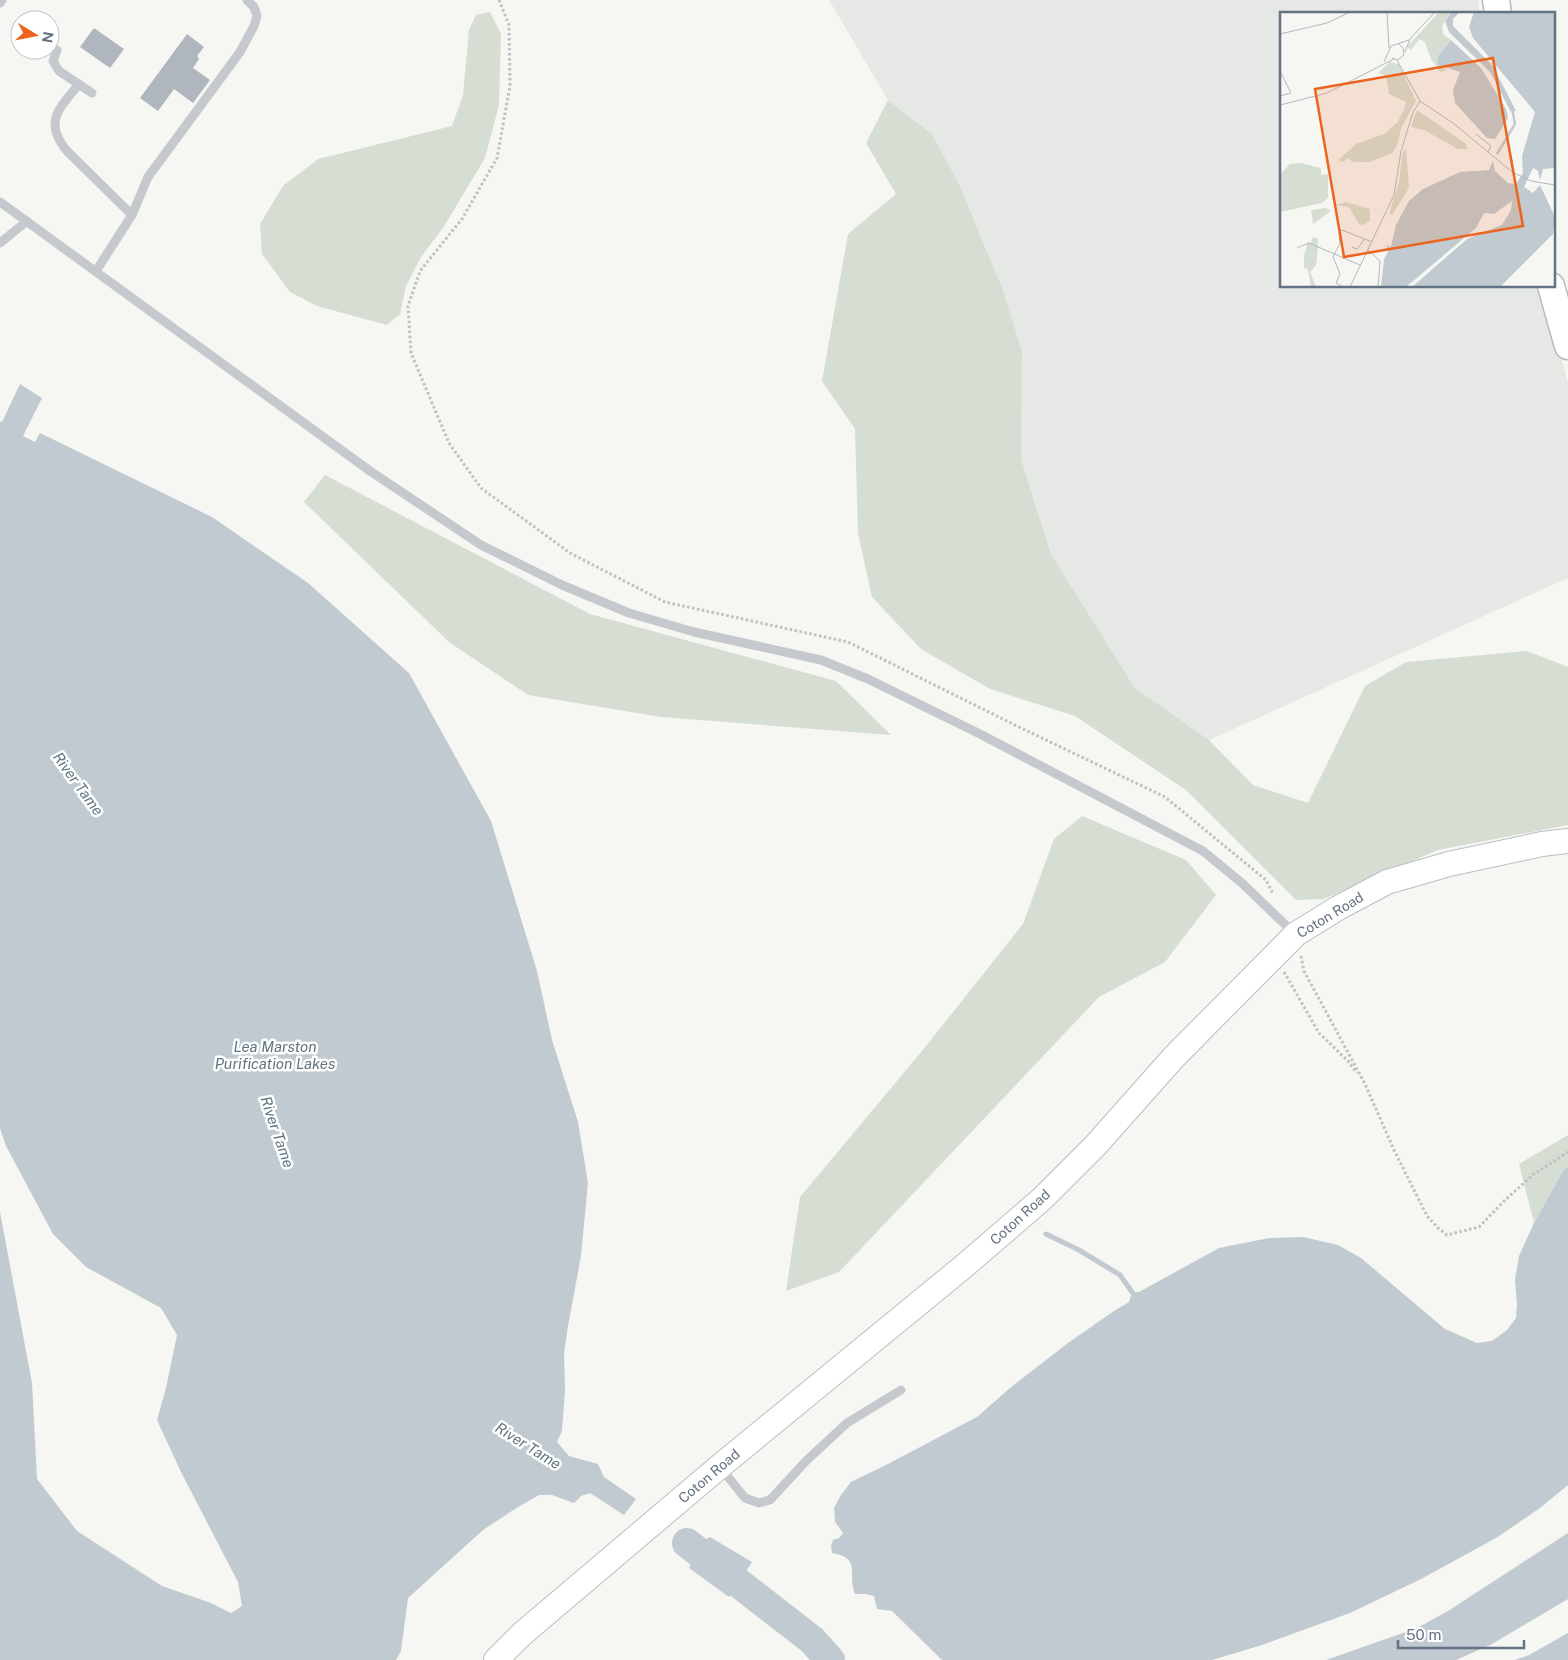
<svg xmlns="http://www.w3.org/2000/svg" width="1568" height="1660" font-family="'Public Sans',sans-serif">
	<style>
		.built { fill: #e6e8e6 }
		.green { fill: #d6ded3 }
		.water { fill: #c1cad0 }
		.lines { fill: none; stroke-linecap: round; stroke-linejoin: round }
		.stream { stroke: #c1cad0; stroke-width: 5 }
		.river { stroke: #c1cad0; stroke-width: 30 }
		.building { fill: #b0b6bd }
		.secondary-casing { stroke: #babdc2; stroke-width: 26 }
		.primary-casing { stroke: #b8bbc0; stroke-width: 29 }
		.path { stroke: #bfc0c3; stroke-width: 3; stroke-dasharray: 2.5 2.5; stroke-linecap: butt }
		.lane { stroke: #c5c8cc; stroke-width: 9 }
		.secondary { stroke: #fff; stroke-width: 24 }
		.primary { stroke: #fff; stroke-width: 26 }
		.labels { text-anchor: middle; stroke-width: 5; stroke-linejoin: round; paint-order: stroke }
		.street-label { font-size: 14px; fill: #637285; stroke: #fff }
		.water-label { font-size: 15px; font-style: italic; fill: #5f7482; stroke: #fff }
		.inset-river { fill: none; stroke: #c1cad0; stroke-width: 2.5 }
		.inset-road { fill: none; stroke: #b2b9c0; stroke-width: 1 }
		.view { fill: #ec641d; fill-opacity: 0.15; stroke: #ec641d; stroke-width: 2.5 }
		.inset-edge { fill: none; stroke: #637285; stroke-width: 2.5 }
	</style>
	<rect width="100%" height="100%" fill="#f6f6f2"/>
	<path class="built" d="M829,0H1478L1480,14H1282V286H1542L1568,383V578L1209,740L1135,688L1051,554L1021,459L1022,351L1003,290L959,184L932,134L888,100Z"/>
	<g class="green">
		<path d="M490,12L501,34L499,105L485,158L443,228L421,257L406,286L400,314L387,325L317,306L290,292L262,254L260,224L283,186L318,159L452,126L463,95L469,30L476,15Z"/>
		<path d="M888,100L932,134L959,184L1003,290L1022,351L1021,459L1051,554L1135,688L1209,740L1253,785L1308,803L1365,686L1406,662L1527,651L1568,667V825L1438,850L1324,899L1296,900L1186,790L1075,716L990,689L921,649L872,597L858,533L855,429L822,381L848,234L896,194L866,143Z"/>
		<path d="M325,475L590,614L836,681L891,735L661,717L528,695L449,642L304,502Z"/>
		<path d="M1082,816L1186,860L1216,895L1165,962L1099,997L839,1272L786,1291L800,1197L926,1046L1023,924L1054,839Z"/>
		<path d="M1568,1135V1167L1563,1171L1534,1223L1519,1164Z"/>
	</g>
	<g class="water">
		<path d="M20,384L42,398L23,436L35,442L40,433L212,517L308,583L409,673L491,821L537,971L552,1040L578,1122L588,1183L581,1256L568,1326L564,1353L565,1390L562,1431L557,1442L569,1456L598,1464L604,1477L636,1499L624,1515L590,1493L581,1496L574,1503L552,1495H539L518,1507L483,1530L408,1598L401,1651L396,1660H0V1212L32,1383L37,1479L77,1531L162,1586L211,1603L231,1613L242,1606L238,1582L181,1472L157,1420L166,1388L177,1335L161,1308L86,1267L53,1234L6,1146L0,1128V421L2,422Z"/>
		<path d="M1568,1167V1485L1540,1508L1496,1538L1421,1579L1350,1613L1262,1645L1212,1660H942L892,1611L877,1609L874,1596L866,1594H855C847,1573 862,1558 832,1553L831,1546L833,1540L839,1538L843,1533L835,1522L834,1508L841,1495L851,1482L888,1464L977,1417L1010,1388L1068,1343L1114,1311L1129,1302L1132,1292H1139L1219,1248L1269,1238L1303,1237L1338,1245L1361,1258L1445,1329L1477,1343L1492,1341L1507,1330L1516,1318L1517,1305L1515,1280L1519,1256L1534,1223L1563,1171Z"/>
		<path d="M1568,1533V1599L1492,1644L1456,1660H1326L1417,1628L1448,1611Z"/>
		<path d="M693,1535L705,1540L710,1537L752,1562L729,1597L689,1568L692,1561L682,1554Z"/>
		<path d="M1568,1633V1660H1515L1529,1655Z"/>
	</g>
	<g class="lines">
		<path class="stream" d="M1046,1234L1079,1250L1120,1275L1132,1292"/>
		<path class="river" d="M687,1543L812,1640L830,1660"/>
	</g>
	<g class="building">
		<path d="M94,28L124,49L110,68L80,47Z"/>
		<path d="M187,34L204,47L197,56L199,59L193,68L210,80L193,103L174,89L158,111L140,98Z"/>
	</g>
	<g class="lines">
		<defs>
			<path id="secondary" d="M496,1660L522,1634L719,1467L963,1267L1043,1198L1095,1146L1174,1057L1296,934L1338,908L1387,882L1449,864L1542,844L1568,841"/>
			<g id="primary">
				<path d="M1496,0L1498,14"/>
				<path d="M1551,286L1568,346"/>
			</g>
		</defs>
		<use href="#secondary" class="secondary-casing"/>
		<use href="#primary" class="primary-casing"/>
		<g class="path">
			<path d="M499,0L509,25L510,86L497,158L462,219L420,271L408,306L411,353L449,443L481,488L570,553L665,602L848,642L1019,727L1165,797L1266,880L1273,894"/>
			<path d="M1301,956L1304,971L1365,1084L1394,1150L1427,1216L1438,1228L1447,1235L1479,1227L1504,1201L1534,1174L1568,1152"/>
			<path d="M1284,972L1319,1033L1348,1061L1357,1073"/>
		</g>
		<g class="lane">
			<path d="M0,3L2,0"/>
			<path d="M57,50L53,61L59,71L92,93"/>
			<path d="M79,84C59,109 43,121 67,151L132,215"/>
			<path d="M0,202L370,471L481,545L562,585L629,613L694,632L821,660L868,679L980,734L1203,851L1243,884L1295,934"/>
			<path d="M0,243L27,221"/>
			<path d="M96,271L132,215L148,177L240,52L254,26L257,16L254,7L247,0"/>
			<path d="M720,1467L745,1498L759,1503L770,1500L806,1461L847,1423L901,1390"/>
		</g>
		<use href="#secondary" class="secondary"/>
		<use href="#primary" class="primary"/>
	</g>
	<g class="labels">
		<g class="street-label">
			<text transform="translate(1330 915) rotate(-31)" y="5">Coton Road</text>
			<text transform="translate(1020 1217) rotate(-42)" y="5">Coton Road</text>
			<text transform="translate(709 1476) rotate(-40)" y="5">Coton Road</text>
		</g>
		<g class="water-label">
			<text transform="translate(78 784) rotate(54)" y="5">River Tame</text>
			<text x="275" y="1052">Lea Marston<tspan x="275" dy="17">Purification Lakes</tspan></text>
			<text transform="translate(277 1132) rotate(71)" y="5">River Tame</text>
			<text transform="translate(528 1446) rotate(32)" y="5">River Tame</text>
		</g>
	</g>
	<g transform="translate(1280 12)">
		<rect width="275" height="275" fill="#f6f6f2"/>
		<path d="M159,0H170L162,14L163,22L171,28L158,44V53L167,58L160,60L151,47L145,30L139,27L131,38L127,35ZM110,50L119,52L136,89L121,116L117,134L112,141L90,150H73L68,146L63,150L58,148L76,132L104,122L117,111L125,96L126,90L109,82L106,64L98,61ZM137,98L185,131L188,137H178L144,118L134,116L131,114ZM126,136L129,176L112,203L109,202L119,170L122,143ZM21,151L41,156V163L48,162V186L42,191L0,200V163L10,152ZM66,190L90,197V209L83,213L79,212L69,195L56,193ZM46,196L51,199L33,212L31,198ZM33,225L38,227V235L36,253L30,260L36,275H31L28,257L24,256V244L28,230L31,231Z" fill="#d6ded3"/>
		<path d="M171,0H180L173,7V14L213,54L236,99L231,100L210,60L169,20L165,9ZM194,0H275V156L263,157L260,168L258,159L253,156L244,175L253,181L260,173L275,205L273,222L220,275H132L187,227L222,213L231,198L232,189L214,202L204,201L196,216L132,270L125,275H101L104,247L109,238L106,233L111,235L116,213L129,189L143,177L180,160L209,158L213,149L215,159L228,171L236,172L243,161L242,144L255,100L193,26L189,15ZM171,28L201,56L226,97L228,106L215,127L207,126L175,91L173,78L180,60L158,53V44Z" fill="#c1cad0"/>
		<path class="inset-river" d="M217,142L235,112L232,96"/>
		<path class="inset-road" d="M107,0L109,36M0,22L47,11L70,0M125,40L130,27L155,0M112,46L118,48L124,43L123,36L119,32M117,48L140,89L173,111L232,160L251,169L275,173M104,50L111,34L129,28M0,59L11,81L0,84M0,93L47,81L114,47M196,122L211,134L208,140M72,235L77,237L85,227M17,236L29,231L80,253M88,238L100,249L98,275M63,275L56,271L60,262L53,245L60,231L59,220L62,218L92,230M70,275L114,183L121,139L133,100L140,89"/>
		<path class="view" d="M213,46L243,214L64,245L35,77Z"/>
		<rect width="275" height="275" class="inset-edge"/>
	</g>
	<g transform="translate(35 35) rotate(100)"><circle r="24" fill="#ffffff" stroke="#c1c7ce"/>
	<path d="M0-4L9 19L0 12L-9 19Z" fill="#ec641d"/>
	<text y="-8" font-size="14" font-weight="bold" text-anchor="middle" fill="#637285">N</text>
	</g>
	<path d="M1398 1640v8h126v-8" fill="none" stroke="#637285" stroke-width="2.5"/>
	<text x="1406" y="1640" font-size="15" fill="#637285" stroke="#ffffff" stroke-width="4" paint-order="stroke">50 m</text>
</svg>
